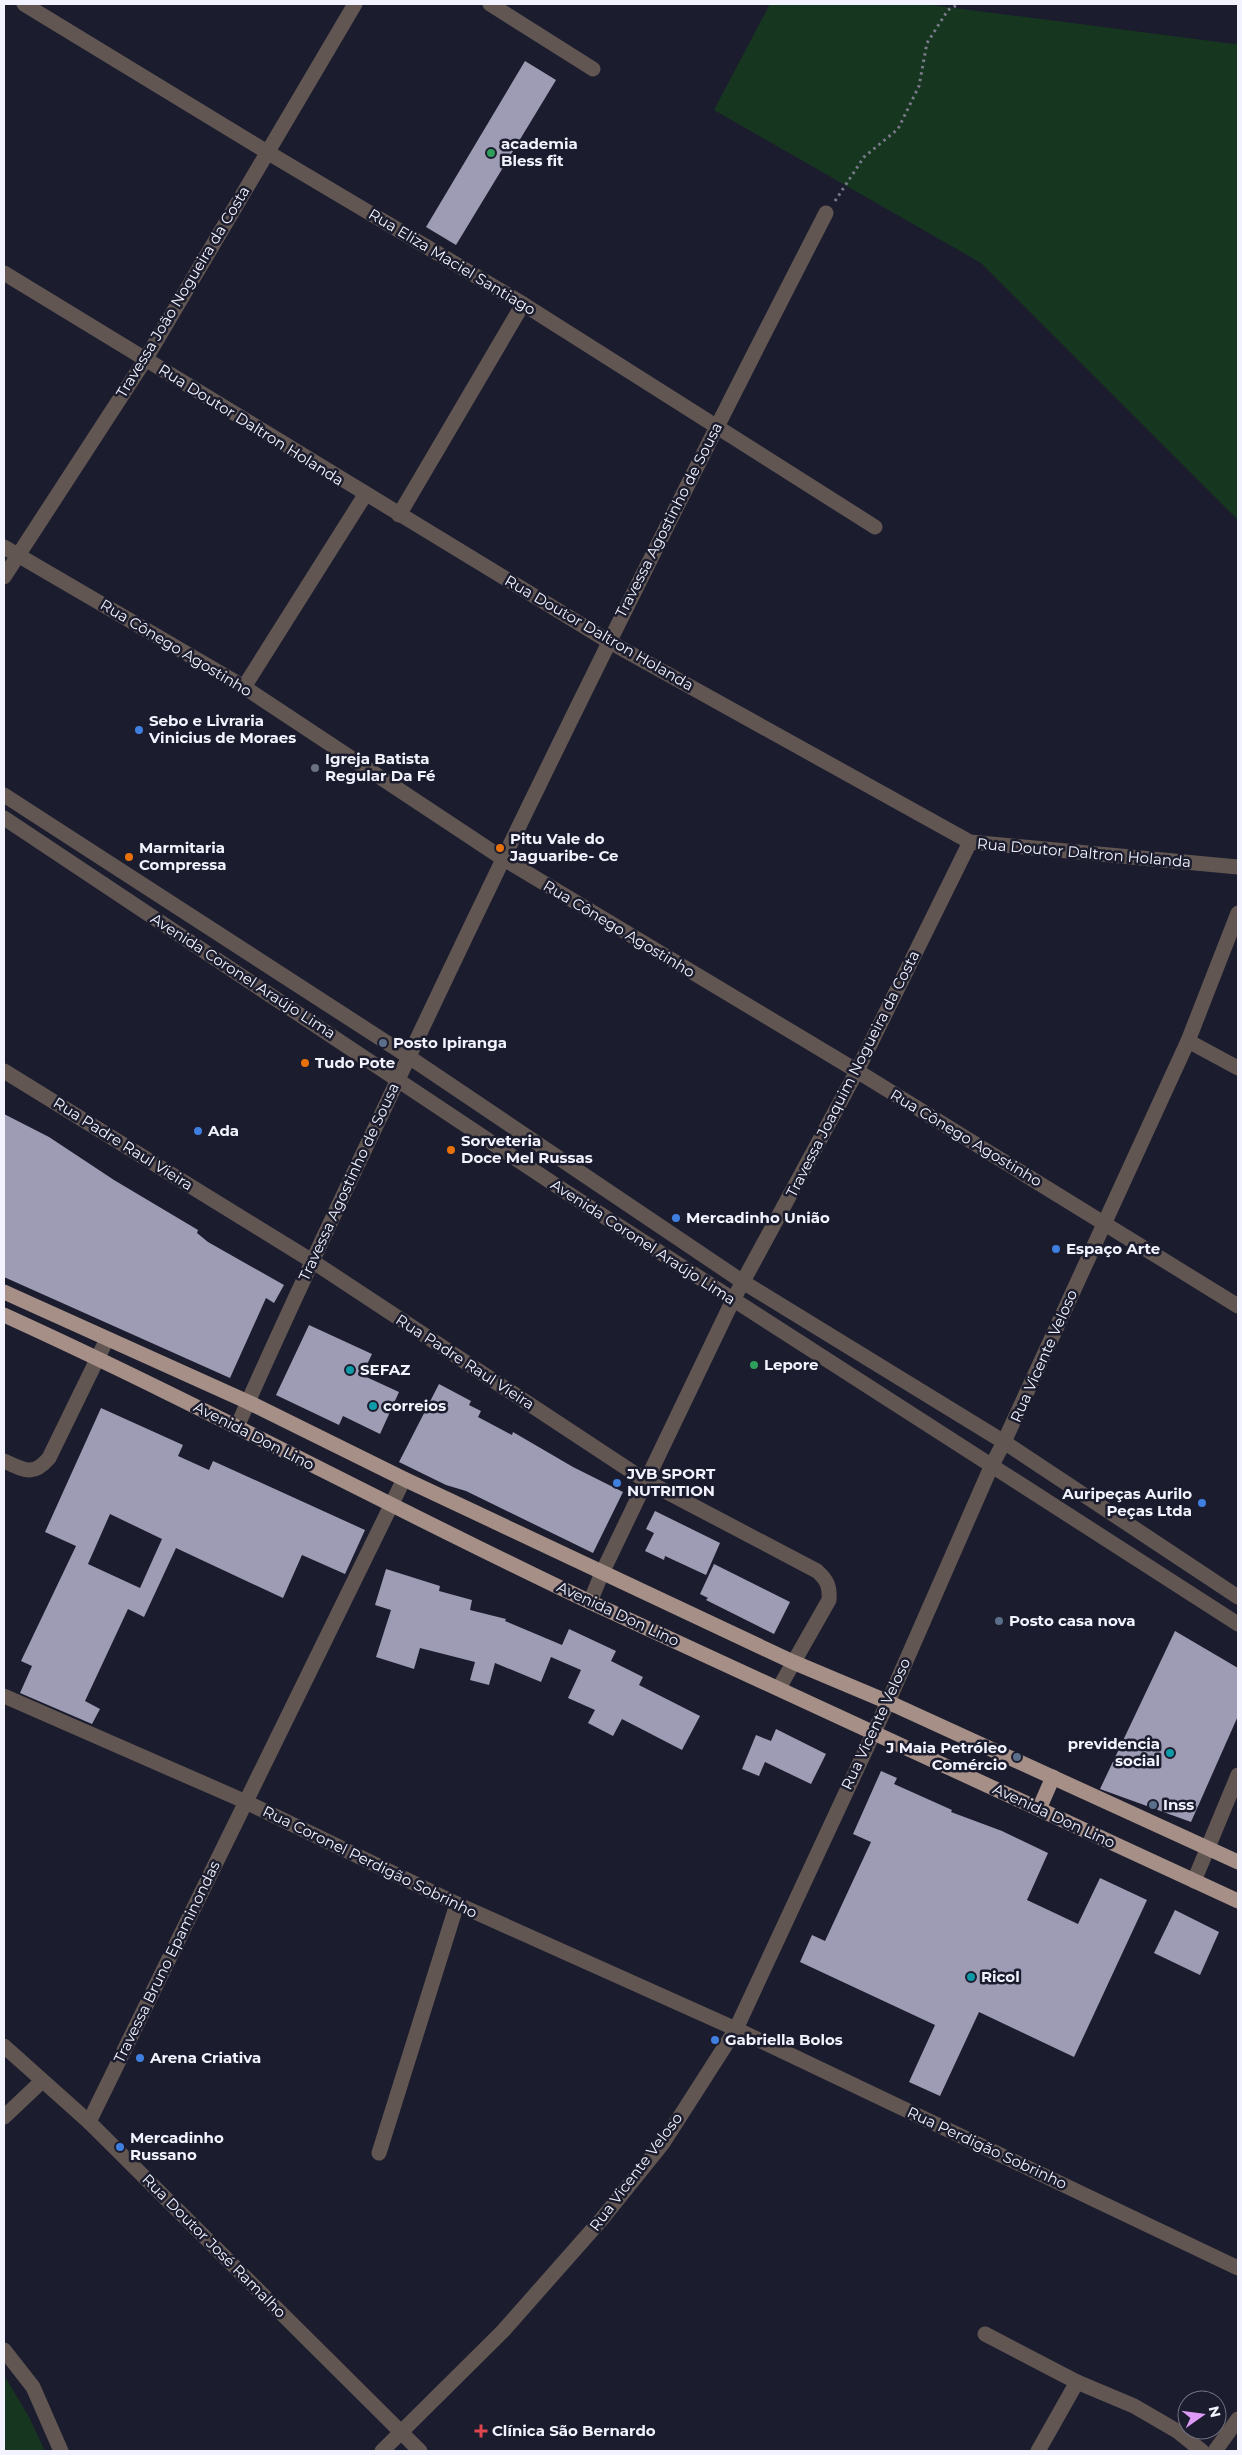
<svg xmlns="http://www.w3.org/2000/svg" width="1242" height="2455" font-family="Montserrat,sans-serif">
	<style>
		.green { fill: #16361f }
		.building { fill: #9d9cb4; fill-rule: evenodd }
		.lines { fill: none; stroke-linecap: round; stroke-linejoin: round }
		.path { stroke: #797a89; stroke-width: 3; stroke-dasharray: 2.5 4; stroke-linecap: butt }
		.minor { stroke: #615652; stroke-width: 15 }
		.major { stroke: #a58f86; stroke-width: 15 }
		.leisure-dot { fill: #2e9e5b; stroke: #1b1c2e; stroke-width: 2 }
		.shop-dot { fill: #3f7fe0; stroke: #1b1c2e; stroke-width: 2 }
		.worship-dot { fill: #6b7280; stroke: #1b1c2e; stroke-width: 2 }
		.food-dot { fill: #e8710a; stroke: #1b1c2e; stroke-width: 2 }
		.service-dot { fill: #5c6f8a; stroke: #1b1c2e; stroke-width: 2 }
		.culture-dot { fill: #0f9aa8; stroke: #1b1c2e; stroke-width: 2 }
		.health-dot { fill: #e0444e; stroke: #1b1c2e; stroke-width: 2 }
		.labels { text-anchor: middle; stroke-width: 5; stroke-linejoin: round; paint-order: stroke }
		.poi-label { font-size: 15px; font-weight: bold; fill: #f2f3fe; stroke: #1b1c2e; text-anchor: start }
		.street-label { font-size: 15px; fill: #f2f3fe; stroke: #1b1c2e }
	</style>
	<rect width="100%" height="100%" fill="#1b1c2e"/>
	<g class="green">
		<path d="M770,4H924L1234,44L1238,43V520L981,263L714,110Z"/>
		<path d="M4,2375L29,2417L45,2451H4Z"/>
	</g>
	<g class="building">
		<path d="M525,61L556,80L456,245L426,227Z"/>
		<path d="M4,1114L49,1137L114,1180L198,1230L197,1233L208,1242L284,1285L274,1303L266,1298L230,1378L4,1277Z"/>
		<path d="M309,1325L372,1354L362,1375L399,1392L380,1434L343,1416L339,1425L276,1395Z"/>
		<path d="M439,1384L471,1401L469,1405L481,1411L478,1417L512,1435L513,1432L573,1467L623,1492L593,1553L466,1491L446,1485L399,1462Z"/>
		<path d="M101,1408L183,1445L178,1456L209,1470L213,1461L365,1530L345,1574L302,1555L283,1598L176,1548L144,1617L128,1609L85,1701L100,1709L92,1724L20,1693L32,1666L21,1661L76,1546L45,1532ZM110,1514L162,1539L140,1588L88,1564Z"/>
		<path d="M655,1511L720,1543L706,1575L665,1556L664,1560L645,1551L654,1533L646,1529Z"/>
		<path d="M714,1564L790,1602L774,1634L706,1600L708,1598L700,1594Z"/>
		<path d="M386,1569L440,1586L439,1591L472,1600L470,1610L506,1619L505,1621L562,1645L569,1629L616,1651L611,1661L643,1677L639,1685L700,1716L682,1750L622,1719L613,1736L588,1723L595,1710L568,1698L581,1670L551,1657L541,1682L495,1663L489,1685L470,1680L475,1662L420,1648L414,1669L376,1657L391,1610L375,1605Z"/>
		<path d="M1175,1631L1238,1668V1716L1191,1822L1100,1789Z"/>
		<path d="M776,1729L826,1754L811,1784L765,1762L759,1776L742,1769L756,1735L771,1741Z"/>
		<path d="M881,1771L897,1778L894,1784L952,1810L951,1812L1002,1831L1048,1853L1027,1900L1078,1924L1100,1878L1147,1900L1074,2057L979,2012L940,2096L909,2082L935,2025L800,1962L812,1935L825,1941L871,1842L853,1834Z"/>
		<path d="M1175,1910L1219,1932L1200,1975L1154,1953Z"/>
	</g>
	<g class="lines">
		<path class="path" d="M835,201L864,157L898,129L919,86L927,43L948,10L959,4"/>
		<g class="minor">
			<path d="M24,4L267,152L523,304L875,527"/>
			<path d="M490,4L593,69"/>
			<path d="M4,273L608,641L970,842L1238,867"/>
			<path d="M399,515L523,304"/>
			<path d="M4,547L244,687L502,858L857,1071L1238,1306"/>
			<path d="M4,577L145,360L355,4"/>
			<path d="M244,687L365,495"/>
			<path d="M4,795L409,1057L743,1282L1004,1442L1238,1597"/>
			<path d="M4,818L566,1192L1238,1624"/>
			<path d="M1188,1041L1238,1068"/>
			<path d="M4,1071L312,1261L646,1481L817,1571C827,1580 830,1586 829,1600L779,1688"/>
			<path d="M237,1427C292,1301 352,1177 411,1052C544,770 683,491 826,213"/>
			<path d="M4,1461C24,1470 33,1477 49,1458L107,1339"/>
			<path d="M590,1602L602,1573L733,1300L857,1071L970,842"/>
			<path d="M4,1696L244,1801L457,1904L736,2029L1238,2268"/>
			<path d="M1194,1881L1238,1775"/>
			<path d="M4,2046L89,2122L420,2451"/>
			<path d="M4,2117L41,2082"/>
			<path d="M89,2122L404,1479"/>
			<path d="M379,2153L457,1904"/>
			<path d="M985,2334L1077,2382L1134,2406L1177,2431L1202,2451"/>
			<path d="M4,2350L33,2387L61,2451"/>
			<path d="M382,2451L503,2331L601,2220L663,2143L736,2029L888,1702L991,1467L1004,1442L1188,1041L1238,913"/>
			<path d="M1038,2451L1077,2382"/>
			<path d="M1215,2451L1238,2419"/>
		</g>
		<g class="major">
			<path d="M4,1292L248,1402L404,1479L793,1662L888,1702L1238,1862"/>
			<path d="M4,1315C202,1405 393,1509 590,1602C805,1703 1022,1801 1238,1901"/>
			<path d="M1039,1809L1053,1777"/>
		</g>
	</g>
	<g class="leisure-dot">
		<circle cx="491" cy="153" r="5"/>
		<circle cx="754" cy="1365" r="5"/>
	</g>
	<g class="shop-dot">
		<circle cx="139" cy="730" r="5"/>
		<circle cx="198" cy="1131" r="5"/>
		<circle cx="676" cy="1218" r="5"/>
		<circle cx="1056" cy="1249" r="5"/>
		<circle cx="617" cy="1483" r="5"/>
		<circle cx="1202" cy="1503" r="5"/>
		<circle cx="715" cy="2040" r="5"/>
		<circle cx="140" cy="2058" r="5"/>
		<circle cx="120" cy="2147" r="5"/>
	</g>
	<circle class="worship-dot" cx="315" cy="768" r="5"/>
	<g class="food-dot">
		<circle cx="500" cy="848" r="5"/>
		<circle cx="129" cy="857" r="5"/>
		<circle cx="305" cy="1063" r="5"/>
		<circle cx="451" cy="1150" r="5"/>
	</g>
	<g class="service-dot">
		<circle cx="383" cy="1043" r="5"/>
		<circle cx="999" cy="1621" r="5"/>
		<circle cx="1017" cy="1757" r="5"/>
		<circle cx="1153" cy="1805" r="5"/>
	</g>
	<g class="culture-dot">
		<circle cx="350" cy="1370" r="5"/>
		<circle cx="373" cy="1406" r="5"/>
		<circle cx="1170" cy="1753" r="5"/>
		<circle cx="971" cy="1977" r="5"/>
	</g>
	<path class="health-dot" d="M478.5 2423.5h5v5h5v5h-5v5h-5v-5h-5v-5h5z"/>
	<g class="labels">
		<g class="poi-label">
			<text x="501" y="149">academia<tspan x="501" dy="17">Bless fit</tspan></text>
			<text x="149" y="726">Sebo e Livraria<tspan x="149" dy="17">Vinicius de Moraes</tspan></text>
			<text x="325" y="764">Igreja Batista<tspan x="325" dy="17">Regular Da Fé</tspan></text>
			<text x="510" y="844">Pitu Vale do<tspan x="510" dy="17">Jaguaribe- Ce</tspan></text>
			<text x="139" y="853">Marmitaria<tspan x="139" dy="17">Compressa</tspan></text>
			<text x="393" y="1048">Posto Ipiranga</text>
			<text x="315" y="1068">Tudo Pote</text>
			<text x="208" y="1136">Ada</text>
			<text x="461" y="1146">Sorveteria<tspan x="461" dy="17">Doce Mel Russas</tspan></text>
			<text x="686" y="1223">Mercadinho União</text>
			<text x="1066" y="1254">Espaço Arte</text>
			<text x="764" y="1370">Lepore</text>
			<text x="360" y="1375">SEFAZ</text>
			<text x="383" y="1411">correios</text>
			<text x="627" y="1479">JVB SPORT<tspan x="627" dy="17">NUTRITION</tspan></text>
			<text x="1192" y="1499" text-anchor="end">Auripeças Aurilo<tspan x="1192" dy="17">Peças Ltda</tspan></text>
			<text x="1009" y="1626">Posto casa nova</text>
			<text x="1160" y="1749" text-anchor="end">previdencia<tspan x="1160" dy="17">social</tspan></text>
			<text x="1007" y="1753" text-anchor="end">J Maia Petróleo<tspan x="1007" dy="17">Comércio</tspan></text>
			<text x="1163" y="1810">Inss</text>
			<text x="981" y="1982">Ricol</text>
			<text x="725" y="2045">Gabriella Bolos</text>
			<text x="150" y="2063">Arena Criativa</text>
			<text x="130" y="2143">Mercadinho<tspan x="130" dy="17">Russano</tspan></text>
			<text x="492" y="2436">Clínica São Bernardo</text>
		</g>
		<g class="street-label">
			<text transform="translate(452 262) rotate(31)" y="5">Rua Eliza Maciel Santiago</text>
			<text transform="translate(183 292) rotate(-59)" y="5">Travessa João Nogueira da Costa</text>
			<text transform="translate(251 425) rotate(32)" y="5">Rua Doutor Daltron Holanda</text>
			<text transform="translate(669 520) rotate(-63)" y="5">Travessa Agostinho de Sousa</text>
			<text transform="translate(599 633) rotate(30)" y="5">Rua Doutor Daltron Holanda</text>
			<text transform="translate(176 648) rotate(31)" y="5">Rua Cônego Agostinho</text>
			<text transform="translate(1084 853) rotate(5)" y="5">Rua Doutor Daltron Holanda</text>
			<text transform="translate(619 929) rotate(31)" y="5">Rua Cônego Agostinho</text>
			<text transform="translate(243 976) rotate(33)" y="5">Avenida Coronel Araújo Lima</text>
			<text transform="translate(853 1074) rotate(-63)" y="5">Travessa Joaquim Nogueira da Costa</text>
			<text transform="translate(966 1138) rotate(31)" y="5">Rua Cônego Agostinho</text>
			<text transform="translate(123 1144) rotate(32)" y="5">Rua Padre Raul Vieira</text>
			<text transform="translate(349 1182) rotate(-65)" y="5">Travessa Agostinho de Sousa</text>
			<text transform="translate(643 1242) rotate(33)" y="5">Avenida Coronel Araújo Lima</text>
			<text transform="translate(1044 1356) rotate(-66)" y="5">Rua Vicente Veloso</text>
			<text transform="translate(465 1362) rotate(33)" y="5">Rua Padre Raul Vieira</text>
			<text transform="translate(254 1436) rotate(27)" y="5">Avenida Don Lino</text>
			<text transform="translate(618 1614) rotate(25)" y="5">Avenida Don Lino</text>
			<text transform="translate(876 1724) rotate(-65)" y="5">Rua Vicente Veloso</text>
			<text transform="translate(1054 1816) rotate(25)" y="5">Avenida Don Lino</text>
			<text transform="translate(370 1862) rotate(26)" y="5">Rua Coronel Perdigão Sobrinho</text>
			<text transform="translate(167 1962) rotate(-64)" y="5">Travessa Bruno Epaminondas</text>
			<text transform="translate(987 2148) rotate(25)" y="5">Rua Perdigão Sobrinho</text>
			<text transform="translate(636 2172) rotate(-53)" y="5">Rua Vicente Veloso</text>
			<text transform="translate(214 2246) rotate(45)" y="5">Rua Doutor José Ramalho</text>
		</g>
	</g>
	<rect width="1242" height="2455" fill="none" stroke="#f2f3fe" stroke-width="10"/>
	<g transform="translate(1202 2415) rotate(76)"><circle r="24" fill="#1b1c2e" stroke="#717281"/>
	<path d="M0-4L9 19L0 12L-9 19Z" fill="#dc99f5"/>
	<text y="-8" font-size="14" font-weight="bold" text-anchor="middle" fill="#f2f3fe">N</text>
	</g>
</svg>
